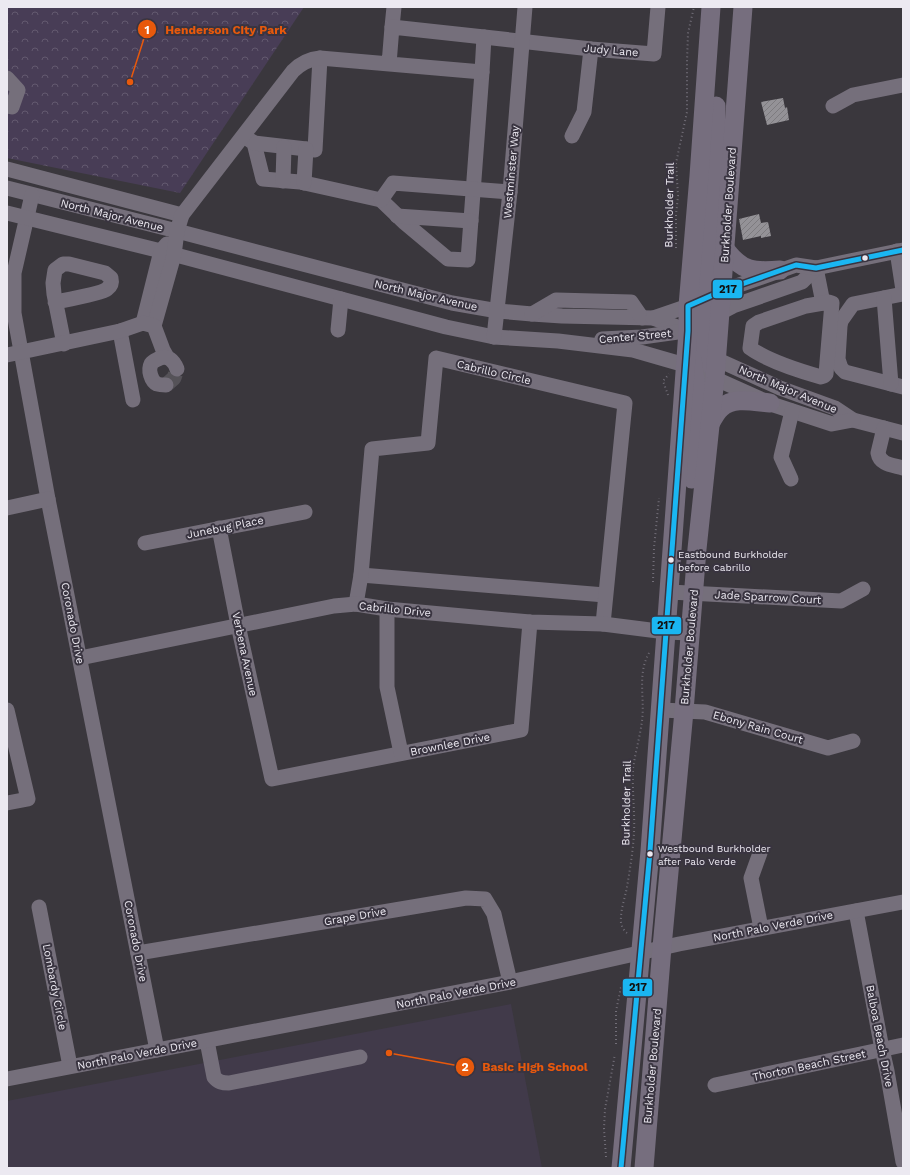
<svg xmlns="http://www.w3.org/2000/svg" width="910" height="1175" font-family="'Work Sans',sans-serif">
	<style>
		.built { fill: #413a4a }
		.park { fill: url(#park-crowns) }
		.building { fill: url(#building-hatch) }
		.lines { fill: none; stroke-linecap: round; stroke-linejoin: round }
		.minor-tunnel { stroke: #555258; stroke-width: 15; stroke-dasharray: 15 8; stroke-linecap: butt }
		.path { stroke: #726e78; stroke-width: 2; stroke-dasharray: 1 3; stroke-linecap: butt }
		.minor { stroke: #756f7b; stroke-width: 15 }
		.major { stroke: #766e7e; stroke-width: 19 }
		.bus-1-casing { stroke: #393440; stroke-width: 8 }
		.bus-1 { stroke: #1ab6f2; stroke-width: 5 }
		.bus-dot { fill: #ece9f1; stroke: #393440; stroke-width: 1.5 }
		.labels { text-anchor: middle; stroke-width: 4; stroke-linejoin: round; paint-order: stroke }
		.bus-label { font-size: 10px; fill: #ece9f1; stroke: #393440; text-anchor: start }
		.street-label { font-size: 11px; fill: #ece9f1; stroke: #393440 }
		.leader { fill: none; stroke: #e8590c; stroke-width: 1.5 }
		.callout-dot { fill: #e8590c; stroke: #393440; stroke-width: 1.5 }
		.mark-label { font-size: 12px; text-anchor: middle; font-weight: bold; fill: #fff }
		.callout-label { font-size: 12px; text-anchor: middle; font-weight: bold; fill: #e8590c; stroke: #393440; stroke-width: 4; stroke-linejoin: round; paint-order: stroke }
		.line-badge { stroke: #393440; stroke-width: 1.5 }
		.pale-badge-label { font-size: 11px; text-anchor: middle; font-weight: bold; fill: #111 }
	</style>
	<defs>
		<pattern id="park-crowns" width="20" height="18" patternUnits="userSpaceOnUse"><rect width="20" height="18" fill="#483d56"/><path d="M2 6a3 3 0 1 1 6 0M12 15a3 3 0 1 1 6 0" fill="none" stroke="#63596f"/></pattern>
		<pattern id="building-hatch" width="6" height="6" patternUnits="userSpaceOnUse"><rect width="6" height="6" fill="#949297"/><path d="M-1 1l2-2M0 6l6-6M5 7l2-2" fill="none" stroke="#7d7b7f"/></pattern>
	</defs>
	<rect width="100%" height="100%" fill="#3a373d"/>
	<path class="built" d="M511,1004L542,1168H7V1101Z"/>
	<path class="park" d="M7,7H304L180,193L7,158Z"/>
	<g class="building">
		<path d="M783,98L785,108L787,107L789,120L767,125L761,102Z"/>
		<path d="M759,214L761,223L768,222L771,236L761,238V236L743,240L739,219Z"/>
	</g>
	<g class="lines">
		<path class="minor-tunnel" d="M166,385L174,378L177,369"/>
		<g class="path">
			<path d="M676,248V215L678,196L676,163L687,112V62L688,33L694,7"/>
			<path d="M668,395L663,381L669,374"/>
			<path d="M653,582L654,548L659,498"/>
			<path d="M627,933C624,931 622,927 621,923C620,911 625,898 627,887C630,869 633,851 634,833C635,812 632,790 633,769C635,753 640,737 642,721C645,698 637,674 649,653"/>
			<path d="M616,1044V1011L621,987"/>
			<path d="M606,1157L604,1129L605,1109L615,1054"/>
		</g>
		<g class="minor">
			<path d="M392,27L394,7"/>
			<path d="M484,37L591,49L654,54L658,7"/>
			<path d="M7,78L18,90L12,107L7,106"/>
			<path d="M833,106L853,95L903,85"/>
			<path d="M244,136L254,143L263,179L300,182L381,200L405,223L448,259L468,260L482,72"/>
			<path d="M572,136L584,112L591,49"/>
			<path d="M254,143L315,150L320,58"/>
			<path d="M7,169L182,215"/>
			<path d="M283,181L284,147"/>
			<path d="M304,183L306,149"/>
			<path d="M7,188L177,231L452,303L498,311L532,314L562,316L653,318L688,331L716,359L780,388L835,408L853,420L903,433"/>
			<path d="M32,195L14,273V313L48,499L157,1050"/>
			<path d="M381,200L393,183L510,192"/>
			<path d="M7,213L161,251L446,327L494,337L558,341L633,350L685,365L774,405L832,424L853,420"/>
			<path d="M397,216L471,221"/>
			<path d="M897,251L903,290"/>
			<path d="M816,268L823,303"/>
			<path d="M903,294L853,304L841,321L840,326L838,359L841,368L845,372L903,387"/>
			<path d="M884,298L891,384"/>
			<path d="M55,302C65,300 101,294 107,289C111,286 112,282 111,278L105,273L69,264H63L55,270L53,283L54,294L64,344"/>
			<path d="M829,302L832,303L826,374L824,376L821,377C800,371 768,361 750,348L753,326L759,322L806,306Z"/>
			<path d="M532,314L556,300L631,302L642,318"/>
			<path d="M712,317L733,306L802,282L816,268"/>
			<path d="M653,318L688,306L722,291L796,265L816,268L903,250"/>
			<path d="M143,323L161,251L167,244"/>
			<path d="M154,326L174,255L177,231L182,215L293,71C301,63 309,59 320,58L482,72L484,37L392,27L389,64"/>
			<path d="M338,330L341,299"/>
			<path d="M120,331L133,400"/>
			<path d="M494,337L510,192L525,7"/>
			<path d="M602,339L642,337L685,331"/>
			<path d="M7,355L120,331L143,323L154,326L163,350L167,357"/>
			<path d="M166,385C163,385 160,385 157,384C151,381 148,370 151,364C153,361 156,360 158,359C168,354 174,361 177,369"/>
			<path d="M884,428L878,453C880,465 893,465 903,468"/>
			<path d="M791,479L781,457L792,411"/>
			<path d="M7,508L48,499"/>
			<path d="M219,528L238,625L272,779L521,730L530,622"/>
			<path d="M145,543L305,512"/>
			<path d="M361,575L605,595"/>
			<path d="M670,592L841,601L863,589"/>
			<path d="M356,604L361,575L372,449L428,443L436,358L625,403L603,624"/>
			<path d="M387,609V687L401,753"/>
			<path d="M80,658L334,606L356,604L387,609L530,622L603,624L666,632L690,633"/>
			<path d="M7,710L28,799L7,803"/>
			<path d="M661,710L705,712L828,748L853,741"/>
			<path d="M760,853L751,878L761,928"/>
			<path d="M39,907L70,1066"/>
			<path d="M856,911L882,1049L887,1071L903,1162"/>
			<path d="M138,953L466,898L485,899L494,914L510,982"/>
			<path d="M207,1041L214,1077C218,1082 222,1083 229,1083L360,1057"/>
			<path d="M7,1079L510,982L679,944L903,902"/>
			<path d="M715,1085L903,1045"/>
		</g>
		<g class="major">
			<path d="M725,249C742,272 754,272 780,270"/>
			<path d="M711,366L704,347L706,281L715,151L716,106"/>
			<path d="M710,424C713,419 716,412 721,408C733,396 755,402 770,403"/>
			<path d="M692,479L698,400L692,359"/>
			<path d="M621,1168L650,851L688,331V306L699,176L711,7"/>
			<path d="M644,1168L662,947L684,711L697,549L715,378L743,7"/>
		</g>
		<defs>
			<path id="bus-1" d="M621,1168L650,851L688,331V306L722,291L796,265L816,268L903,250"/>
		</defs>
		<use href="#bus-1" class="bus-1-casing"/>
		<use href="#bus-1" class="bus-1"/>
	</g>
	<g class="bus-dot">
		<circle cx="865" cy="258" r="3.5"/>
		<circle cx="671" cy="560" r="3.5"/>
		<circle cx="650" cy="854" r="3.5"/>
	</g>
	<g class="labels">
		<g class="bus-label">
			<text x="678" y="558">Eastbound Burkholder<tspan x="678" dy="13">before Cabrillo</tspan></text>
			<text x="658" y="852">Westbound Burkholder<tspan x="658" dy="13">after Palo Verde</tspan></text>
		</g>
		<g class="street-label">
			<text transform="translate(611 50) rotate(5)" y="4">Judy Lane</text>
			<text transform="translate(511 172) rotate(-85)" y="4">Westminster Way</text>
			<text transform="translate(669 205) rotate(-89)" y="4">Burkholder Trail</text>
			<text transform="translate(728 205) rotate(-86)" y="4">Burkholder Boulevard</text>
			<text transform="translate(112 215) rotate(14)" y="4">North Major Avenue</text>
			<text transform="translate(426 295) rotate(13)" y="4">North Major Avenue</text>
			<text transform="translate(635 336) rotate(-5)" y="4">Center Street</text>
			<text transform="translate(494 372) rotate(13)" y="4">Cabrillo Circle</text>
			<text transform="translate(788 389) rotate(23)" y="4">North Major Avenue</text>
			<text transform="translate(225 527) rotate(-11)" y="4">Junebug Place</text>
			<text transform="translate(768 597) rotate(3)" y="4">Jade Sparrow Court</text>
			<text transform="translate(395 609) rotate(6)" y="4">Cabrillo Drive</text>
			<text transform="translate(73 623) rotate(79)" y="4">Coronado Drive</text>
			<text transform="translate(689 647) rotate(-85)" y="4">Burkholder Boulevard</text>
			<text transform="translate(245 654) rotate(78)" y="4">Verbena Avenue</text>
			<text transform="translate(758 727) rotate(16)" y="4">Ebony Rain Court</text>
			<text transform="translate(450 744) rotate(-11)" y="4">Brownlee Drive</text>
			<text transform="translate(626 803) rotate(-89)" y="4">Burkholder Trail</text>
			<text transform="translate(355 916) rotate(-10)" y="4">Grape Drive</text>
			<text transform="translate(773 926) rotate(-11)" y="4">North Palo Verde Drive</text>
			<text transform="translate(136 941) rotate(79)" y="4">Coronado Drive</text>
			<text transform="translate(55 987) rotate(79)" y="4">Lombardy Circle</text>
			<text transform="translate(456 993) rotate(-11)" y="4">North Palo Verde Drive</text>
			<text transform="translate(880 1036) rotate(79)" y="4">Balboa Beach Drive</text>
			<text transform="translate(137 1054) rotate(-11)" y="4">North Palo Verde Drive</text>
			<text transform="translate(809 1065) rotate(-12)" y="4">Thorton Beach Street</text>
			<text transform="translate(652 1066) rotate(-85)" y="4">Burkholder Boulevard</text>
		</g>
	</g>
	<path class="leader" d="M130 82L147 29M389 1053L465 1067"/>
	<g class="callout-dot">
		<circle cx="130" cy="82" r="4"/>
		<circle cx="389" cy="1053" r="4"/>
		<circle cx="147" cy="29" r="10"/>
		<circle cx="465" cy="1067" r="10"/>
	</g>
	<g class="mark-label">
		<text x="147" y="34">1</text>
		<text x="465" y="1071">2</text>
	</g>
	<g class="callout-label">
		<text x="226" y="34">Henderson City Park</text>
		<text x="535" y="1071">Basic High School</text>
	</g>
	<g class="line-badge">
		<rect x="712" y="279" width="31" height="20" rx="4" fill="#1ab6f2"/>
		<rect x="651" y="616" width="31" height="19" rx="4" fill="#1ab6f2"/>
		<rect x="622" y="978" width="31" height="19" rx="4" fill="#1ab6f2"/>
	</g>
	<g class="pale-badge-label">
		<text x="728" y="293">217</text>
		<text x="666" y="629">217</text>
		<text x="638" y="991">217</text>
	</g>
	<rect width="910" height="1175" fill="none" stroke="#ece9f1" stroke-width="16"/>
</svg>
